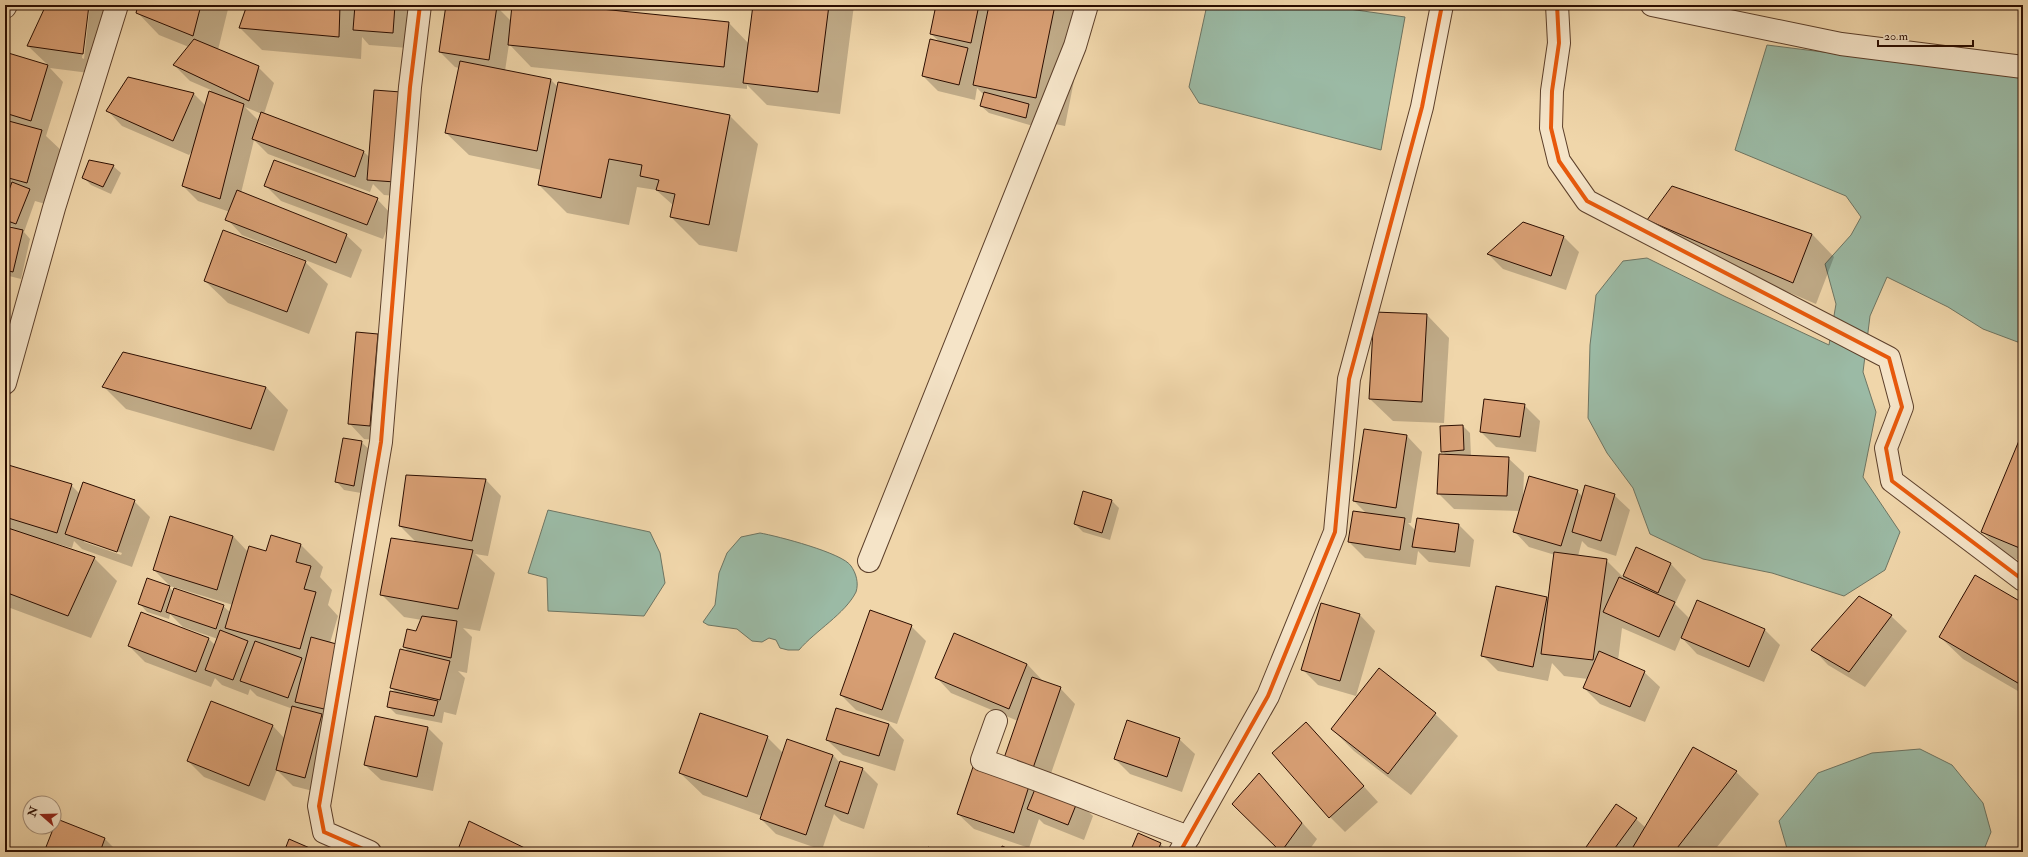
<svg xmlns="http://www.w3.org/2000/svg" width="2028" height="857" font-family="'IM FELL Double Pica',serif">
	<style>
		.water { fill: #9bbaa5; stroke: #6e7563 }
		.shadow { fill: #0003; fill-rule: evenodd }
		.building { fill: #d89f74; stroke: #2b0d00 }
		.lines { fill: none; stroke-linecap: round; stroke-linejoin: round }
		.minor-casing { stroke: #5c3f2a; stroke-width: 24 }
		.minor { stroke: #f5e4c8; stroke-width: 22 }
		.cycleway-casing { stroke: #f5e4c8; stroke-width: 6 }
		.cycleway { stroke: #e8590c; stroke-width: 4 }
	</style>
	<rect width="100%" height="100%" fill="#f0d6aa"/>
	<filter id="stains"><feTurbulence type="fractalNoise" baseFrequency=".005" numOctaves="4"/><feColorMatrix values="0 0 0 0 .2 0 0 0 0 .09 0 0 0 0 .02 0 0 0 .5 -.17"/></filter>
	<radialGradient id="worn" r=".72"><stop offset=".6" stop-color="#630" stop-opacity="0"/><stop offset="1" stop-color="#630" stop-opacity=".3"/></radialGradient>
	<g class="water">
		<path d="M1207,5H1321L1405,17L1381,150L1199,103L1189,87Z"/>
		<path d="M1767,45L2023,77V344L1983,329L1948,307L1887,277L1870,316L1863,372L1876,412L1863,477L1900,532L1885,570L1844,596L1772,573L1703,559L1650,534L1633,488L1607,453L1588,418L1590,345L1596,295L1623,261L1647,258L1726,297L1829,345L1836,304L1825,264L1851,235L1861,217L1846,196L1735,150Z"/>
		<path d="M548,510L650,532L660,553L665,583L644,616L548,611L547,578L528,573Z"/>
		<path d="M760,533C777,536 843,553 851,566C856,573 859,583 856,592C845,614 815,631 799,650H788L780,648L776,640L769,638L762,642L752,641L737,629L708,625L703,622L715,605L719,573L727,553L741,537Z"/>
		<path d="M1920,749L1952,765L1983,803L1991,832L1983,852H1788L1779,821L1818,773L1872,753Z"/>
	</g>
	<g class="shadow">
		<path d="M47,5H88L82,58L84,59L90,5H114L105,75L50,68L63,82L46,136L64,153L49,205L35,201L24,232L30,239L21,279L5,275V227L15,228L5,223V204L9,194L5,193V53L49,66L28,46Z"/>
		<path d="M139,5H229L218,50L258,67L274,83L264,114L364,152L410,197L384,195L373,184L370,192L268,154L254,140L241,193L346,235L362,250L351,278L242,235L227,219L230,212L198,201L183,186L194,148L189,155L122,126L107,110L128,78L194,94L206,106L211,90L190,81L174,65L189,47L159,35L137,12ZM245,107L262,114L259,121Z"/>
		<path d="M248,5H411L408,48L369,45L362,37L361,59L262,50L240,28Z"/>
		<path d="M447,5L497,7L512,22L513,5H552L729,23L749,44L754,5H854L840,114L767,105L747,85V89L531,67L509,44L505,71L551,80L558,87L730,116L758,144L737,252L699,245L671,217L673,205L656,190L637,187L629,225L567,213L539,185L542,170L469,155L446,133L459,68L455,67L440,52Z"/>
		<path d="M937,5H1089L1065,126L1035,120L1033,126L989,113L981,106L984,95L977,88L975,100L938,91L923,76L940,42L931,34Z"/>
		<path d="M113,166L121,173L111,194L91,185L83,177Z"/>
		<path d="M266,186L377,199L392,215L383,239L281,201Z"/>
		<path d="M1672,187L1812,234L1834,257L1816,304L1671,242L1649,220Z"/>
		<path d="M1564,237L1579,252L1566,290L1503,269L1488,254Z"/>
		<path d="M305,262L328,284L309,334L228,303L205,281Z"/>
		<path d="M1427,315L1449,338L1444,423L1393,421L1370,399Z"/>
		<path d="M378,335L393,351L385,441L364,439L349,423Z"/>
		<path d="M104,387H266L288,410L274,451L126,409Z"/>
		<path d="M1524,405L1540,421L1536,452L1496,447L1481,432Z"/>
		<path d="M1463,426L1470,433L1471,456L1508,458L1524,473L1523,498L1577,491L1583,497L1614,495L1630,510L1616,556L1588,547L1582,541L1578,556L1606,560L1623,577L1636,548L1671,564L1686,580L1675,604L1690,619L1764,629L1780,645L1764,682L1697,654L1681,637L1675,651L1622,628L1618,661L1644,672L1660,687L1645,722L1600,704L1584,688L1588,679L1564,676L1552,663L1548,681L1498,671L1483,656L1547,597L1549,600L1555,555L1529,547L1514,531L1520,511L1454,509L1438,493L1446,455L1442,451Z"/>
		<path d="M1365,430L1407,436L1422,452L1411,523H1408L1416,531L1459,525L1474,540L1470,567L1429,562L1418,551L1416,565L1365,558L1349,542L1367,514L1354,501Z"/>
		<path d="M2023,434V562L2004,554L1982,531Z"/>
		<path d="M361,442L369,449L361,493L344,490L337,482Z"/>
		<path d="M5,465L71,485L80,494L134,501L150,517L132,567L82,549L74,541L72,548L54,543L53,544L94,558L117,581L91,638L5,606ZM84,539L122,553L121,555L84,542Z"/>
		<path d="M486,480L501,496L488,556L475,554L495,573L480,631L463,628L472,637L467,673L458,671L465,678L456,715L444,712L442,723L396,714L388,706L397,694L391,687L409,652L404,647L417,632L422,620L404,617L381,594L417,543L400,526Z"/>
		<path d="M1111,500L1119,508L1110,540L1083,532L1075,524Z"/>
		<path d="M233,536L248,552H267L271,536L301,545L323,567L320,577L332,590L328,605L338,616L330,643L340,646L355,661L321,793L293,786L277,770L265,801L204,777L188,761L212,702L273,726L285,739L293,709L257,696L250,689L248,695L222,685L215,678L211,687L145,662L129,646L208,638L215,645L218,639L183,627L170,614L169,619L147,612L140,604L169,587L174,592L176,588L170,586L154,570ZM177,588L233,605L231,613L223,606L177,590Z"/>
		<path d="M1859,597L1891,616L1907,631L1865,687L1828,665L1813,649Z"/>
		<path d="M2023,604V694L1963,659L1940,637Z"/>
		<path d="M1360,615L1375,631L1356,696L1318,685L1302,669Z"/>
		<path d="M911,626L926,641L897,724L856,710L841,695Z"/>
		<path d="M1027,664L1042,680L1041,682L1060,688L1075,704L1046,788L1077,801L1093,816L1084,840L1044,824L1039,819L1029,848L974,829L958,814L1020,781L1018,721L951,693L936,677Z"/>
		<path d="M1379,669L1435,714L1458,736L1411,795L1354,751L1332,729Z"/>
		<path d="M1306,723L1378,802L1345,832L1330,817Z"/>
		<path d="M889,724L904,740L895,771L843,755L827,740Z"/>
		<path d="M428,728L443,743L433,791L381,780L365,765Z"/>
		<path d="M767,737L783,753L833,755L840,763L863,769L878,784L864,829L841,821L834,814L822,850L776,834L761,819L762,816L703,795L680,773Z"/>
		<path d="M1179,739L1195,754L1182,792L1130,774L1115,759Z"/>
		<path d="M1694,749L1736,772L1759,794L1713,852H1587L1616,805L1636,819L1646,828Z"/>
		<path d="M1259,775L1317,839L1308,852H1282L1234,804Z"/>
		<path d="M105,839L118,852H52L47,847Z"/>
		<path d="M1160,844L1169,852H1131Z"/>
	</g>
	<g class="building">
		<path d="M46,5H89L83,54L27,46Z"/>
		<path d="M138,5H201L193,36L136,13Z"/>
		<path d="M247,5H340L339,37L239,28Z"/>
		<path d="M355,5H395L393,33L353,30Z"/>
		<path d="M446,5L497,6L489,60L439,52Z"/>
		<path d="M512,5H562L729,22L724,67L508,45Z"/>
		<path d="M753,5H829L818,92L743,83Z"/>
		<path d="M936,5H979L971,43L930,34Z"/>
		<path d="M989,5H1055L1036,98L973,85Z"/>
		<path d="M194,39L259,66L249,101L173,65Z"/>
		<path d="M930,39L968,48L959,85L922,76Z"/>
		<path d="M5,52L48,65L31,121L5,113Z"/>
		<path d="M460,61L551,79L537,151L445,133Z"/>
		<path d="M128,77L194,93L173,141L106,111Z"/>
		<path d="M558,82L730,115L709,225L670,217L675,194L656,190L659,180L640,176L642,165L609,159L601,198L538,185Z"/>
		<path d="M374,90L401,92L395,182L367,180Z"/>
		<path d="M209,91L244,104L220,199L182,186Z"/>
		<path d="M984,92L1029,104L1026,118L980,106Z"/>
		<path d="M261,112L364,151L355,177L252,139Z"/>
		<path d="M5,120L42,130L27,183L5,177Z"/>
		<path d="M89,160L114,165L103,187L82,178Z"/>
		<path d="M274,160L378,198L367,225L264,186Z"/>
		<path d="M12,182L30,189L16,224L5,220V201Z"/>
		<path d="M1672,186L1812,234L1793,283L1647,220Z"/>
		<path d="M237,190L347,234L336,263L225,220Z"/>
		<path d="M1523,222L1564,236L1551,276L1487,254Z"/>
		<path d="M5,226L23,230L13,272L5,270Z"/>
		<path d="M223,230L306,261L287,312L204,281Z"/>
		<path d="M1374,312L1427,314L1422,402L1369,399Z"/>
		<path d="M356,332L378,334L370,426L348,424Z"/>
		<path d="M123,352L266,387L251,429L102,387Z"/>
		<path d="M1484,399L1525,404L1520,437L1480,432Z"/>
		<path d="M1463,425L1464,450L1441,452L1440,426Z"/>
		<path d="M1364,429L1407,435L1396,508L1353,501Z"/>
		<path d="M2023,431V548L2022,549L1981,532Z"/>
		<path d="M343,438L362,441L354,486L335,482Z"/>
		<path d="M1439,454L1509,457L1507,496L1437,494Z"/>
		<path d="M5,464L72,484L57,533L5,517Z"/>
		<path d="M406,475L486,479L472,541L399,526Z"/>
		<path d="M1529,476L1578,490L1561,546L1513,532Z"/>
		<path d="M83,482L135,500L117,552L65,534Z"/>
		<path d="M1585,485L1615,494L1601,541L1572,532Z"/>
		<path d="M1083,491L1112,500L1102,533L1074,524Z"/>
		<path d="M1353,511L1405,518L1400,550L1348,542Z"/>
		<path d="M170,516L233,536L217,590L153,570Z"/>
		<path d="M1417,518L1459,524L1455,552L1412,547Z"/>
		<path d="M5,527L95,557L68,616L5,592Z"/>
		<path d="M271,535L301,544L296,562L311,566L304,589L316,592L300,649L225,628L249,546L266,551Z"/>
		<path d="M391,538L473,550L458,609L380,595Z"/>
		<path d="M1636,547L1671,563L1658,593L1623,576Z"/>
		<path d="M1554,552L1607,559L1593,660L1541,654Z"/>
		<path d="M1975,575L2023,603V686L1939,637Z"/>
		<path d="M1619,577L1675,602L1659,637L1603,612Z"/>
		<path d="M147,578L170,586L161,612L138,604Z"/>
		<path d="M1496,586L1547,597L1533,667L1481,656Z"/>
		<path d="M174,588L224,605L216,629L166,612Z"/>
		<path d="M1859,596L1892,615L1849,672L1811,650Z"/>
		<path d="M1697,600L1765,629L1749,667L1681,638Z"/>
		<path d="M1321,603L1360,614L1340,681L1301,670Z"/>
		<path d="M870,610L912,625L882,710L840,695Z"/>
		<path d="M141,612L209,638L196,672L128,646Z"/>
		<path d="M422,616L457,621L451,658L403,647L407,629L416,631Z"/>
		<path d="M220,630L248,641L233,680L205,670Z"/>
		<path d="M954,633L1027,664L1009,709L935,678Z"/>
		<path d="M311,637L340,645L324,709L295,702Z"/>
		<path d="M255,641L302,658L288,698L240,681Z"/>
		<path d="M400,649L450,661L440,700L390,688Z"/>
		<path d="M1599,651L1645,671L1630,707L1583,688Z"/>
		<path d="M1379,668L1436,713L1388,774L1331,729Z"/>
		<path d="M1032,677L1061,687L1031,774L1002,764Z"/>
		<path d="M390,691L438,701L434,716L387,707Z"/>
		<path d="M211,701L273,725L249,786L187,761Z"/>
		<path d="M292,706L322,714L305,778L276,770Z"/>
		<path d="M836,708L889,724L879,756L826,740Z"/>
		<path d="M700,713L768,736L747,797L679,773Z"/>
		<path d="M375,716L428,727L417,777L364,765Z"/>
		<path d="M1127,720L1180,738L1167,777L1114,759Z"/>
		<path d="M1306,722L1364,786L1329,818L1272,753Z"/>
		<path d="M787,739L833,755L806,835L760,819Z"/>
		<path d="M1693,747L1737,771L1674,852H1640L1633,847Z"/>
		<path d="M840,761L863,768L848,814L825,806Z"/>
		<path d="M974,764L1030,783L1014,833L957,814Z"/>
		<path d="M1259,773L1302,823L1281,852L1232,804Z"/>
		<path d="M1037,784L1078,800L1068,825L1027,809Z"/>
		<path d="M1616,804L1637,818L1612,852H1587L1584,850Z"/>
		<path d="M57,819L105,838L100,852H58L46,847Z"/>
		<path d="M469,821L533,852H457Z"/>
		<path d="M1138,833L1161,843L1157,852H1130Z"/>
		<path d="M289,839L319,852H284Z"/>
		<path d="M1002,846L1016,852H1000Z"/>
		<path d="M928,847L939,852H923Z"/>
	</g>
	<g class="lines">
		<defs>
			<g id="minor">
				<path d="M1557,5L1559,43L1552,91L1551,128L1559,161L1587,201L1889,358L1902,407L1886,448L1892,481L2023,580"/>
				<path d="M1652,5L1841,44L2023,67"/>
				<path d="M5,7L6,5"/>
				<path d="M5,383L54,208L117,5"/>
				<path d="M869,561L1075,46L1087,5"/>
				<path d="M996,721L982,760C1052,784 1119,812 1189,837"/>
				<path d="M370,852L324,832L319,806L381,442L410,87L420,5"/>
				<path d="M1180,852L1268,696L1335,532L1349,379L1422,107L1442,5"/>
			</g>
		</defs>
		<use href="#minor" class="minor-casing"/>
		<use href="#minor" class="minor"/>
		<defs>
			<g id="cycleway">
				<path d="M1557,5L1559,43L1552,91L1551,128L1559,161L1587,201L1889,358L1902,407L1886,448L1892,481L2023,580"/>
				<path d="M370,852L324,832L319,806L381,442L410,87L420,5"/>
				<path d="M1180,852L1268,696L1335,532L1349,379L1422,107L1442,5"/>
			</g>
		</defs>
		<use href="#cycleway" class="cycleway-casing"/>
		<use href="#cycleway" class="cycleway"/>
	</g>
	<rect width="2028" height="857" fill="none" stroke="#f0d6aa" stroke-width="20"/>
	<rect x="6" y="6" width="2016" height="845" fill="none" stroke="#2b0d00" stroke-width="2"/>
	<rect x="10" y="10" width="2008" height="837" fill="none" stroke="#2b0d00"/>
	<g transform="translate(42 815) rotate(290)"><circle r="19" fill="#f5e4c8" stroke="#a48e78"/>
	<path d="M0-3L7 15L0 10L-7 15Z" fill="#8f2418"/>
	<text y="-6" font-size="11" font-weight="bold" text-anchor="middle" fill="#2b0d00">N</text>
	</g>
	<path d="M1878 40v6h95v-6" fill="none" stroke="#2b0d00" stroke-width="2"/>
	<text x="1884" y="40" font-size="12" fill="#2b0d00" stroke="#f5e4c8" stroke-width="3" paint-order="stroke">20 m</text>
	<rect width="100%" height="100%" filter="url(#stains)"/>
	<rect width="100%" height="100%" fill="url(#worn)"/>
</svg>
